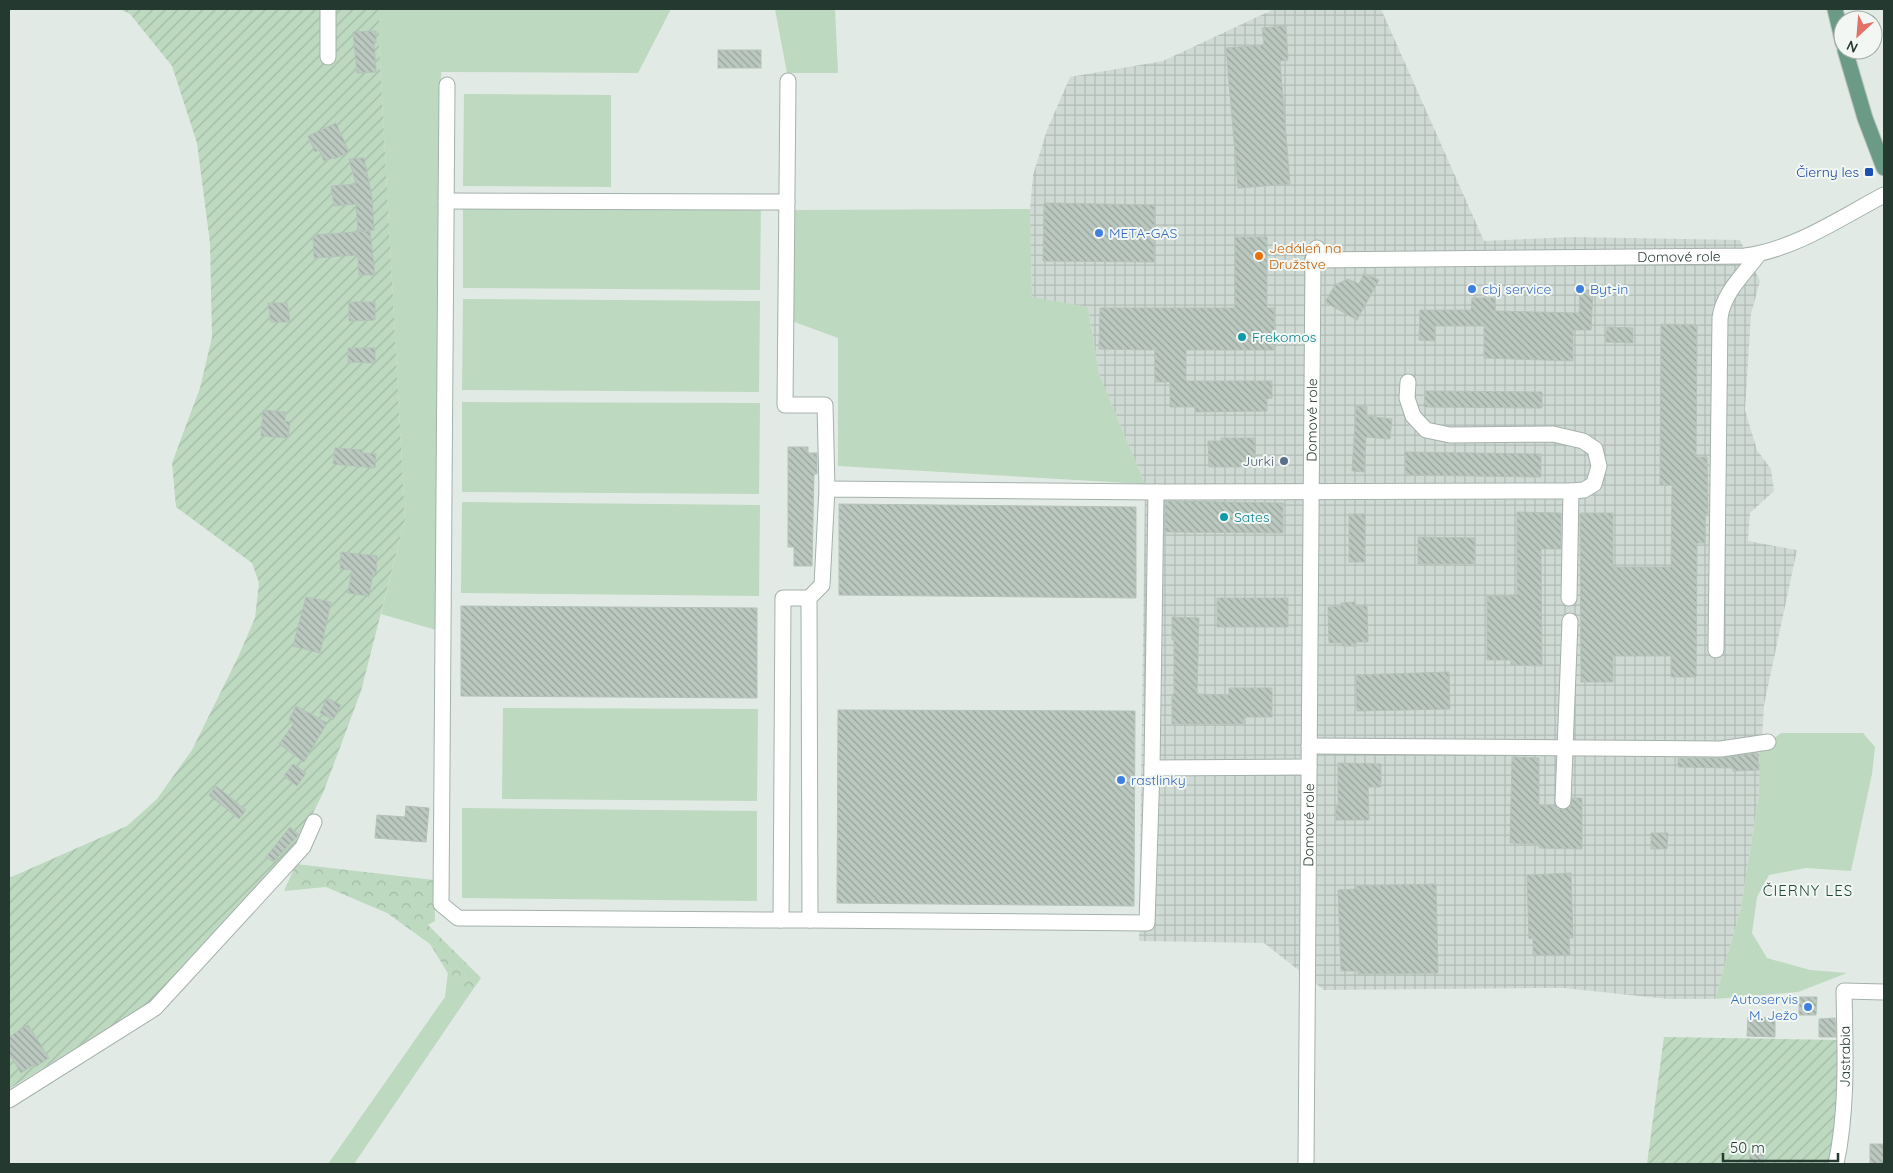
<svg xmlns="http://www.w3.org/2000/svg" width="1893" height="1173" font-family="Quicksand,sans-serif">
	<style>
		.industrial { fill: url(#industrial-grid) }
		.green { fill: #bdd9c0 }
		.forest { fill: url(#forest-crowns) }
		.garden { fill: url(#garden-furrows) }
		.building { fill: url(#building-back-hatch); stroke: #b5c3bb }
		.lines { fill: none; stroke-linecap: round; stroke-linejoin: round }
		.minor-casing { stroke: #a5b1ab; stroke-width: 17 }
		.major-casing { stroke: #bdc4c1; stroke-width: 17 }
		.minor { stroke: #fff; stroke-width: 15 }
		.major { stroke: #6b9b86; stroke-width: 15 }
		.transit-dot { fill: #1a4fb4; stroke: #f2f7f3; stroke-width: 2 }
		.shop-dot { fill: #3f7fe0; stroke: #f2f7f3; stroke-width: 2 }
		.food-dot { fill: #e8710a; stroke: #f2f7f3; stroke-width: 2 }
		.culture-dot { fill: #0f9aa8; stroke: #f2f7f3; stroke-width: 2 }
		.service-dot { fill: #5c6f8a; stroke: #f2f7f3; stroke-width: 2 }
		.labels { text-anchor: middle; stroke-width: 4; stroke-linejoin: round; paint-order: stroke }
		.transit-label { font-size: 14px; fill: #164399; stroke: #f2f7f3; text-anchor: end }
		.shop-label { font-size: 14px; fill: #366cbe; stroke: #f2f7f3; text-anchor: start }
		.food-label { font-size: 14px; fill: #c56008; stroke: #f2f7f3; text-anchor: start }
		.street-label { font-size: 14px; fill: #243930; stroke: #f2f7f3 }
		.culture-label { font-size: 14px; fill: #0d838f; stroke: #f2f7f3; text-anchor: start }
		.service-label { font-size: 14px; fill: #4e5e75; stroke: #f2f7f3; text-anchor: end }
		.neighbourhood-label { font-size: 15px; letter-spacing: 1px; fill: #224939; stroke: #f2f7f3 }
	</style>
	<defs>
		<pattern id="industrial-grid" width="8" height="8" patternUnits="userSpaceOnUse" patternTransform="scale(1.25)"><rect width="8" height="8" fill="#d0dad4"/><path d="M0 4h8M4 0v8" fill="none" stroke="#b2bcb6"/></pattern>
		<pattern id="forest-crowns" width="20" height="18" patternUnits="userSpaceOnUse" patternTransform="scale(1.25)"><rect width="20" height="18" fill="#bdd9c0"/><path d="M2 6a3 3 0 1 1 6 0M12 15a3 3 0 1 1 6 0" fill="none" stroke="#a2bba5"/></pattern>
		<pattern id="garden-furrows" width="10" height="10" patternUnits="userSpaceOnUse" patternTransform="scale(1.25)"><rect width="10" height="10" fill="#bdd9c0"/><path d="M-1 1l2-2M0 10L10 0M9 11l2-2" fill="none" stroke="#a2bba5"/></pattern>
		<pattern id="building-back-hatch" width="6" height="6" patternUnits="userSpaceOnUse" patternTransform="scale(1.25)"><rect width="6" height="6" fill="#bac8c0"/><path d="M-1 5l2 2M0 0l6 6M5-1l2 2" fill="none" stroke="#97a39c"/></pattern>
	</defs>
	<rect width="100%" height="100%" fill="#e2eae5"/>
	<path class="industrial" d="M1274,9H1381L1484,241L1572,237L1740,240L1760,281L1751,314L1745,410L1757,450L1771,469L1774,491L1750,513L1748,541L1797,550L1764,705L1759,794L1741,908L1715,999H1668L1563,988L1324,990L1264,943L1139,941L1145,484L1099,374L1088,307L1032,298L1030,210L1033,175L1047,130L1070,77L1163,61Z"/>
	<g class="green">
		<path d="M379,9H671L638,73L441,72L436,630L381,614L405,519L379,44Z"/>
		<path d="M775,9H835L838,73H787Z"/>
		<path d="M464,94L611,95V187L463,186Z"/>
		<path d="M463,197L761,199L760,290L463,288Z"/>
		<path d="M1030,209L1032,297L1088,307L1099,374L1145,484L838,466V338L789,320L791,210Z"/>
		<path d="M463,299L760,301L759,392L462,390Z"/>
		<path d="M462,402L760,403L759,494L462,492Z"/>
		<path d="M462,502L760,505L759,596L461,593Z"/>
		<path d="M503,708L758,709L757,801L502,799Z"/>
		<path d="M1781,733H1863L1875,747L1872,774L1851,871L1806,868L1769,875L1757,897L1752,933L1767,958L1810,970L1847,973L1798,992L1715,999L1741,908L1759,794L1760,749Z"/>
		<path d="M462,808L757,811V901L462,898Z"/>
		<path d="M448,972L465,1001L354,1164H328L445,997Z"/>
	</g>
	<path class="forest" d="M296,864L434,880L435,921L428,925L481,978L465,1001L430,944L387,913L326,887L284,891Z"/>
	<g class="garden">
		<path d="M120,9H379V44L405,519L361,691L323,793L295,849L151,1002L9,1089V878L127,826L157,799L192,750L239,655L255,618L259,583L252,563L176,507L172,463L200,388L212,337L210,243L197,143L172,66L130,14Z"/>
		<path d="M1664,1037L1840,1040V1080L1832,1164H1647Z"/>
	</g>
	<g class="building">
		<path d="M1286,26L1288,60L1280,61L1290,184L1238,188L1226,48L1264,45L1262,28Z"/>
		<path d="M376,31V43H374L376,72L357,73L353,32Z"/>
		<rect x="718" y="50" width="43" height="18"/>
		<path d="M336,123L349,152L334,159L333,158L324,161L319,150L315,152L308,136Z"/>
		<path d="M364,158L372,198L374,230L358,231L356,204L334,206L331,186L356,184L349,159Z"/>
		<path d="M1044,203L1155,205L1154,262L1043,261Z"/>
		<path d="M370,231L375,275H359L358,255L314,258L313,235Z"/>
		<path d="M1235,237H1267V308H1274L1275,350H1186V381H1272V398L1267,399V411L1195,412V407H1170V382H1155V350L1099,349L1100,308H1235Z"/>
		<path d="M1364,273L1379,280L1357,320L1325,302L1335,285L1348,279L1359,284Z"/>
		<path d="M1580,290H1593L1591,330H1573V361L1484,358V326H1435V341L1419,340L1420,310H1471L1472,298H1495V311L1579,313Z"/>
		<path d="M349,302H375V320L349,321Z"/>
		<path d="M268,303H287L290,322H271Z"/>
		<path d="M1661,324L1697,325L1696,457H1707L1708,514H1705V543H1697L1696,677H1671V656H1613V682H1581L1580,513H1613V567H1671L1672,485H1660Z"/>
		<path d="M1607,327L1633,328V343L1606,342Z"/>
		<path d="M348,348H375V363L348,362Z"/>
		<path d="M1425,391L1542,392V408L1424,407Z"/>
		<path d="M1356,406L1367,407V416L1392,419L1390,439L1366,437L1364,472L1352,471Z"/>
		<path d="M263,410L285,412V421L290,422L288,438L261,436Z"/>
		<path d="M1221,438H1255L1256,467H1209L1208,441H1221Z"/>
		<path d="M788,447H808V453H817V474H814L812,566H794V547H788Z"/>
		<path d="M335,448L362,450V453L376,454L375,468L333,464Z"/>
		<path d="M1405,452L1541,454V477L1405,475Z"/>
		<path d="M1165,501L1283,503V533L1165,532Z"/>
		<path d="M839,504L1136,507V598L839,595Z"/>
		<path d="M1517,512L1561,513V549H1541L1542,666L1511,665V660H1487V596H1517Z"/>
		<rect x="1349" y="514" width="16" height="48"/>
		<path d="M1418,537L1475,538V564H1418Z"/>
		<path d="M341,552L377,556L376,573H373L369,596L348,593L352,570L340,569Z"/>
		<path d="M306,597L331,602L320,653L293,646Z"/>
		<rect x="1217" y="598" width="71" height="29"/>
		<path d="M1355,602V606H1367L1368,642H1356V646H1342V643H1329L1328,607L1341,606V603Z"/>
		<path d="M461,606L757,608V698L461,696Z"/>
		<path d="M1172,617L1199,618L1197,694L1229,695V688H1272V717H1244V724H1172V694H1174V640H1172Z"/>
		<path d="M1449,672L1450,709L1357,711L1356,675Z"/>
		<path d="M327,698L341,705L333,720L320,713Z"/>
		<path d="M296,706L327,723L304,762L279,744L294,723L289,720Z"/>
		<path d="M838,710L1135,711L1134,906L837,903Z"/>
		<path d="M1758,753L1759,770L1733,771V768L1678,767V758H1721Z"/>
		<path d="M1512,757L1539,758V805H1555L1558,809L1563,810L1571,806L1572,798H1582V849L1539,848V844L1510,843Z"/>
		<path d="M1338,763L1381,764V787H1368L1369,820H1336V806H1338Z"/>
		<path d="M293,764L306,773L297,786L284,776Z"/>
		<path d="M216,786L246,810L239,819L209,795Z"/>
		<path d="M406,806L429,808L426,842L375,838L377,815L405,817Z"/>
		<path d="M290,827L298,834L297,837L273,862L266,857Z"/>
		<path d="M1651,833H1668L1667,849H1651Z"/>
		<path d="M1571,873L1573,938H1569L1570,955H1533V938L1529,939L1527,875Z"/>
		<path d="M1436,884L1438,973L1358,974V971H1341L1338,890L1356,889V886Z"/>
		<path d="M1799,997H1817L1816,1015H1799Z"/>
		<path d="M1748,1017L1775,1018V1037L1747,1036Z"/>
		<path d="M1835,1018L1836,1037H1819V1019Z"/>
		<path d="M28,1025L49,1058L35,1067L34,1064L21,1073L9,1054V1037Z"/>
		<rect x="1870" y="1144" width="14" height="20"/>
		<path d="M1750,1151H1764L1763,1164H1749Z"/>
	</g>
	<g class="lines">
		<defs>
			<g id="minor">
				<path d="M328,9V57"/>
				<path d="M788,81L785,405H825L827,489"/>
				<path d="M447,85L441,904L458,918L781,920"/>
				<path d="M446,201L787,202"/>
				<path id="s1" d="M1313,260L1745,256C1796,249 1840,218 1884,195"/>
				<path d="M809,598H783L781,920H810"/>
				<path d="M1569,598L1571,491"/>
				<path d="M1716,650L1720,318C1723,293 1744,274 1759,254"/>
				<path d="M1309,746L1721,749L1768,742"/>
				<path d="M1309,767L1152,768L1147,923L810,920L809,598L822,585L827,489L1156,492L1571,491L1584,490L1594,484L1599,466L1595,449L1583,441L1553,434L1450,435L1426,430L1413,416L1407,398L1408,382"/>
				<path d="M1152,768L1156,492"/>
				<path d="M1563,801L1570,621"/>
				<path d="M9,1100L155,1008L303,847L314,822"/>
				<path id="s2" d="M1306,1164L1313,260L1317,248"/>
				<path id="s3" d="M1836,1164C1848,1108 1845,1048 1844,991L1884,992"/>
			</g>
			<g id="major">
				<path d="M1835,9L1843,43"/>
				<path d="M1845,50L1865,118L1884,168"/>
			</g>
		</defs>
		<use href="#minor" class="minor-casing"/>
		<use href="#major" class="major-casing"/>
		<use href="#minor" class="minor"/>
		<use href="#major" class="major"/>
	</g>
	<rect class="transit-dot" x="1864" y="167" width="10" height="10" rx="2.5"/>
	<g class="shop-dot">
		<circle cx="1099" cy="233" r="5"/>
		<circle cx="1472" cy="289" r="5"/>
		<circle cx="1580" cy="289" r="5"/>
		<circle cx="1121" cy="780" r="5"/>
		<circle cx="1808" cy="1007" r="5"/>
	</g>
	<circle class="food-dot" cx="1259" cy="256" r="5"/>
	<g class="culture-dot">
		<circle cx="1242" cy="337" r="5"/>
		<circle cx="1224" cy="517" r="5"/>
	</g>
	<circle class="service-dot" cx="1284" cy="461" r="5"/>
	<g class="labels">
		<g class="transit-label">
			<text x="1859" y="177">Čierny les</text>
		</g>
		<g class="shop-label">
			<text x="1109" y="238">META-GAS</text>
			<text x="1482" y="294">cbj service</text>
			<text x="1590" y="294">Byt-in</text>
			<text x="1131" y="785">rastlinky</text>
			<text x="1798" y="1004" text-anchor="end">Autoservis<tspan x="1798" dy="16">M. Ježo</tspan></text>
		</g>
		<g class="food-label">
			<text x="1269" y="253">Jedáleň na<tspan x="1269" dy="16">Družstve</tspan></text>
		</g>
		<g class="street-label">
			<text dy="5" stroke="none"><textPath href="#s1" startOffset="366">Domové role</textPath></text>
			<text dy="5" stroke="none"><textPath href="#s2" startOffset="744">Domové role</textPath></text>
			<text dy="5" stroke="none"><textPath href="#s2" startOffset="339">Domové role</textPath></text>
			<text dy="5" stroke="none"><textPath href="#s3" startOffset="108">Jastrabia</textPath></text>
		</g>
		<g class="culture-label">
			<text x="1252" y="342">Frekomos</text>
			<text x="1234" y="522">Sates</text>
		</g>
		<g class="service-label">
			<text x="1274" y="466">Jurki</text>
		</g>
		<g class="neighbourhood-label">
			<text x="1808" y="896">ČIERNY LES</text>
		</g>
	</g>
	<rect width="1893" height="1173" fill="none" stroke="#243930" stroke-width="20"/>
	<g transform="translate(1858 35) rotate(206)"><circle r="24" fill="#f2f7f3" stroke="#a0aba5"/>
	<path d="M0-4L9 19L0 12L-9 19Z" fill="#e27168"/>
	<text y="-8" font-size="14" font-weight="bold" text-anchor="middle" fill="#243930">N</text>
	</g>
	<path d="M1723 1153v8h115v-8" fill="none" stroke="#243930" stroke-width="2.5"/>
	<text x="1730" y="1153" font-size="15" fill="#243930" stroke="#f2f7f3" stroke-width="4" paint-order="stroke">50 m</text>
</svg>
